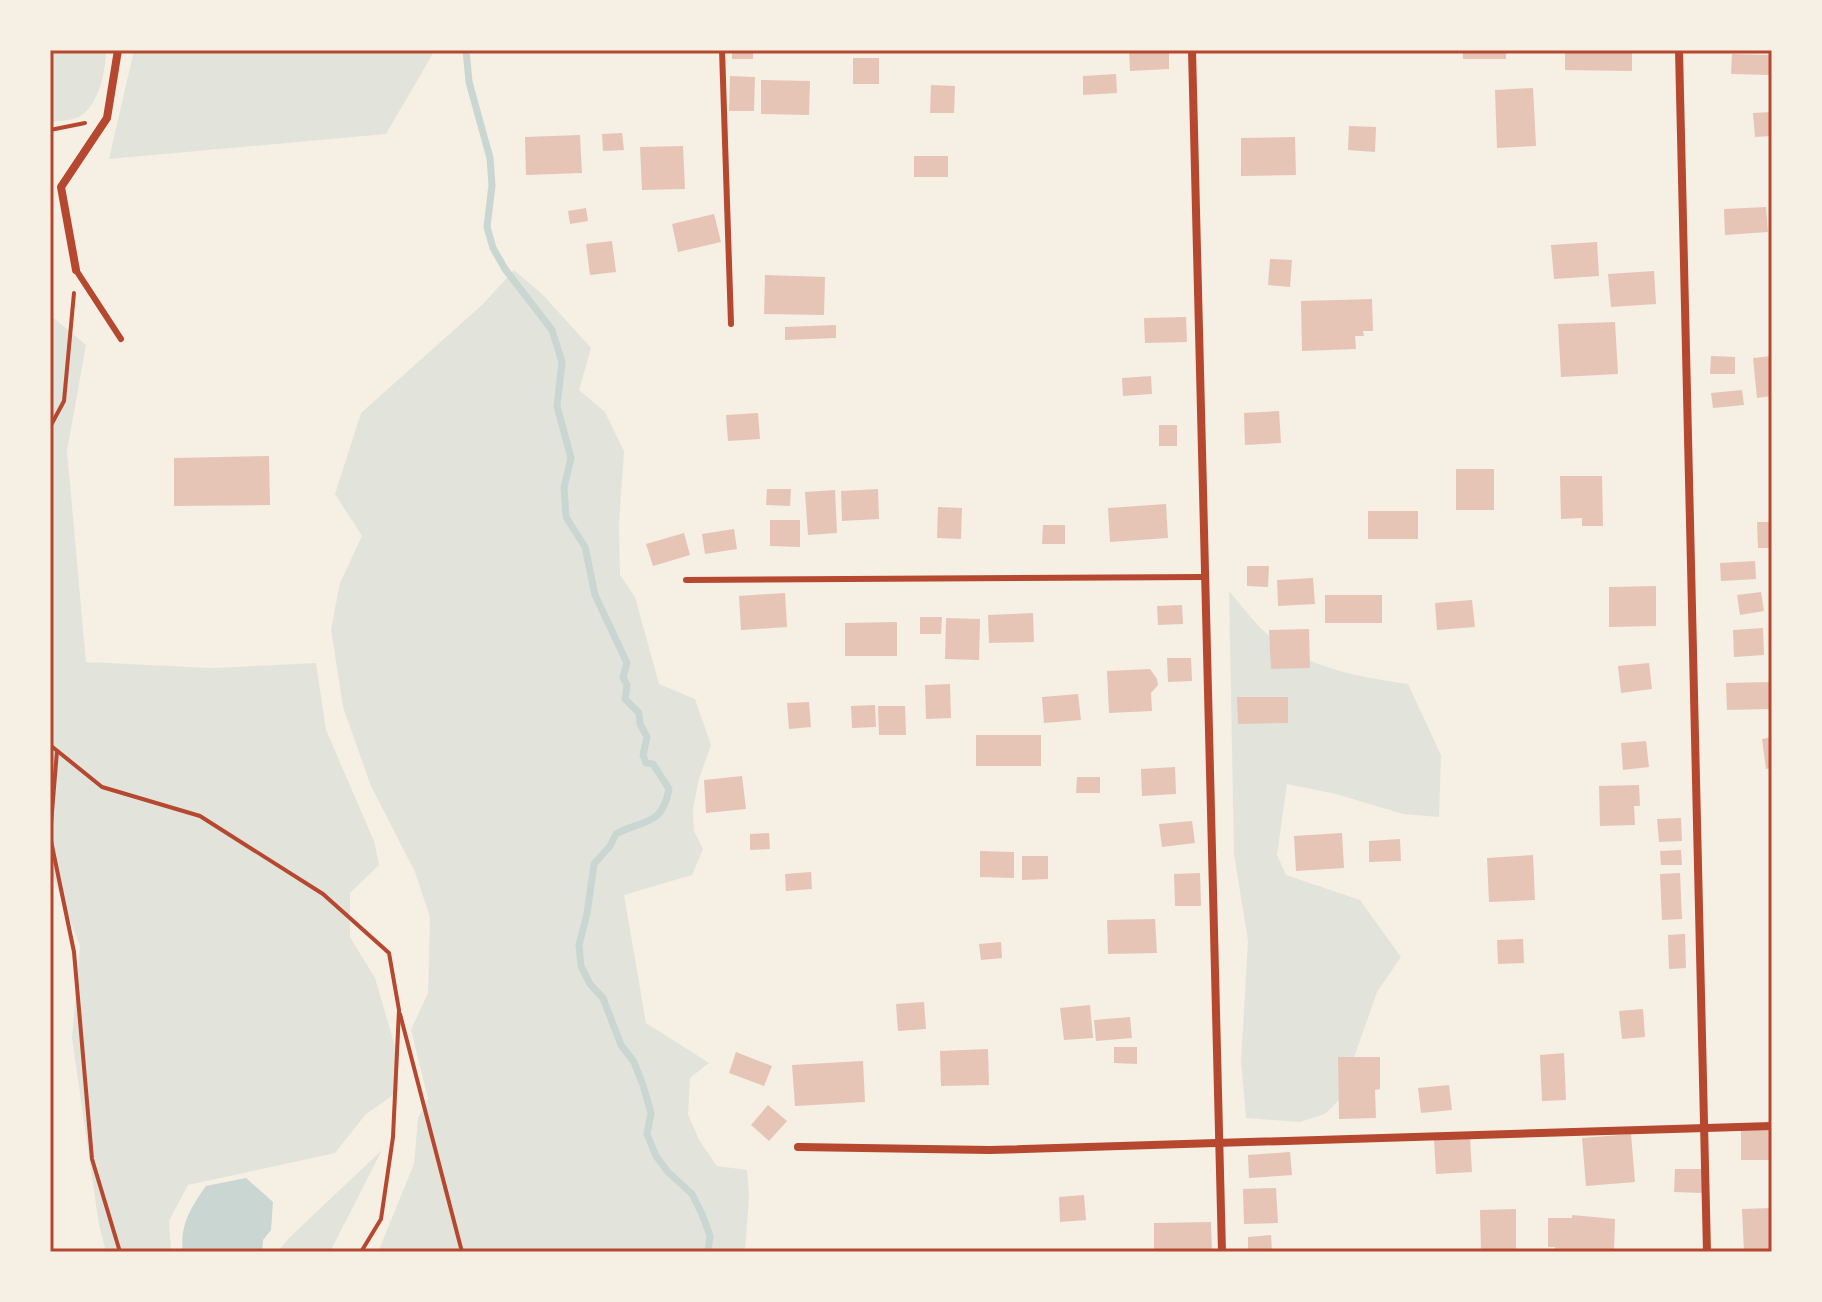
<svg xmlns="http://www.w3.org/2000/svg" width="1822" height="1302" font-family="Arial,sans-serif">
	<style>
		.green { fill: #e2e4dc }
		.water { fill: #c9d6d2 }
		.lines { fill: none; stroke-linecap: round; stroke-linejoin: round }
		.stream { stroke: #c9d6d2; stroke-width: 7 }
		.building { fill: #e6c5b7 }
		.path { stroke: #b5482f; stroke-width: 4 }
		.service { stroke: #b5482f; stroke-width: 6 }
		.minor { stroke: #b5482f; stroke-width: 8 }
		.neatline { fill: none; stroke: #b5482f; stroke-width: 3 }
	</style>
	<rect width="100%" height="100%" fill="#f6efe4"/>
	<g class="green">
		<path d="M50,50H106C106,71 98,110 76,118C68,121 58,121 50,122Z"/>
		<path d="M134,50H435L386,134L109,159Z"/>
		<path d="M514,270L544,296L591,348L579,390L605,412L624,451L619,525L620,575L635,597L659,684L695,699L711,745L699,779L693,808L694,831L703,849L692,875L624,895L646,1023L709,1063L690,1078L688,1114L699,1140L717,1166L747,1170L749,1196L745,1252H378L414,1164L418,1118L428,1099L411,1030L428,993L430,917L415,872L371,786L343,707L331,629L340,583L362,536L335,494L361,413L482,305Z"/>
		<path d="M50,315L86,345L67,451L86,662L212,668L316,663L326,730L374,841L379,865L350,893V937L375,978L397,1053L399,1091L366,1114L335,1153L188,1185L169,1221L171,1252H106L99,1225L72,1038L80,946L50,869Z"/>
		<path d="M1229,591C1243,607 1256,626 1272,638C1311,669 1360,677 1408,684L1441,755L1439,817L1403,814L1336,794L1287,784L1277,855L1286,875L1360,900L1401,957L1377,992L1339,1100L1325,1114L1300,1122L1246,1118L1241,1061L1248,941L1234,854Z"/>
		<path d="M382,1150L330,1252H277L290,1237Z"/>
	</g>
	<path class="water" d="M246,1178L273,1202L271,1230L263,1240L262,1252H183C179,1226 191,1207 206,1186Z"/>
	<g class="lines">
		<path class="stream" d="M466,50L469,82L490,158L492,185L487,227L493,248L505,269L552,330L562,362L557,406L571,458L564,488L566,517L585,547L595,595L627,663L623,677L627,685L625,699L639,713L640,724L647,737L643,755L646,763L653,764L669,789C662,827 643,819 616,834L610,846L594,864L587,914L579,945L581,966L590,984L603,998L621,1045L634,1062L643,1085L651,1113L647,1134L656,1156L668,1172L692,1194L702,1214L710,1236L708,1252"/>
	</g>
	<g class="building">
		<rect x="732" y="50" width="21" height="9"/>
		<path d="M1129,50H1169V69L1130,71Z"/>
		<rect x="1463" y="50" width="43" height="9"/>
		<path d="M1565,50H1632V71L1565,70Z"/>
		<path d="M1732,54L1769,55V75L1731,74Z"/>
		<rect x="853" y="58" width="26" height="26"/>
		<path d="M1116,74L1117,93L1083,95V76Z"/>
		<path d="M730,76L755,77L754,111H729Z"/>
		<path d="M761,80L810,81L809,115L761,114Z"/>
		<path d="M931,85L955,86L954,113H930Z"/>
		<path d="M1533,88L1536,146L1497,148L1495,90Z"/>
		<path d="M1772,112V136L1755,137L1753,113Z"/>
		<path d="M1349,126L1376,127L1375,152L1348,150Z"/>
		<path d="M622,133L624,150L603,151L602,134Z"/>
		<path d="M580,135L582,173L526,175L525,137Z"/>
		<path d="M1295,137L1296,175L1241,176V138Z"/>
		<path d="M683,146L685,189L642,190L640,147Z"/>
		<rect x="914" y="156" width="34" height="21"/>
		<path d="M1766,207L1768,232L1725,235L1724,209Z"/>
		<path d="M586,208L588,221L570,224L568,211Z"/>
		<path d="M714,214L721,242L678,252L672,224Z"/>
		<path d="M612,241L616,272L590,275L586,244Z"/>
		<path d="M1597,242L1599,276L1554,279L1551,245Z"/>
		<path d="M1270,259L1292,260L1290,287L1268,285Z"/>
		<path d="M1654,271L1656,304L1611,307L1608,274Z"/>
		<path d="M765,275L825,277L824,315L764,314Z"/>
		<path d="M1372,299L1373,331H1363L1364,336H1355L1356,349L1302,351L1301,301Z"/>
		<path d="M1186,317L1187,342L1145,343L1144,318Z"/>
		<path d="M1615,322L1618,374L1561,377L1558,324Z"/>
		<path d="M836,325V338L785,340V327Z"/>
		<path d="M1711,356L1735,357V374H1710Z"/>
		<path d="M1772,356V396L1757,398L1753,358Z"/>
		<path d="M1151,376L1152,394L1123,396L1122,378Z"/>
		<path d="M1742,390L1744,405L1713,408L1711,393Z"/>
		<path d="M1279,411L1281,443L1245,445L1244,413Z"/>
		<path d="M758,413L760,439L728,441L726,415Z"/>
		<rect x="1159" y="425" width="18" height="21"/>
		<path d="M269,456L270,505L174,506V458Z"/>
		<rect x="1456" y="469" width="38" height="41"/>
		<path d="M1560,476H1602L1603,526H1582V518L1561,519Z"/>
		<path d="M767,489H791L790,506L766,505Z"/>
		<path d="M878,489L879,519L842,521L841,491Z"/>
		<path d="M835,490L837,533L808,535L805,492Z"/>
		<path d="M1166,504L1168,538L1110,542L1108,508Z"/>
		<path d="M938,507L962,508L961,539L937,538Z"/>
		<rect x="1368" y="511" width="50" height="28"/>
		<path d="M770,520H800V547L770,546Z"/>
		<path d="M1757,522H1772V548H1758Z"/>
		<path d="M1043,525H1065V544H1042Z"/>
		<path d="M734,529L737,549L705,554L702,534Z"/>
		<path d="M684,533L690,555L653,566L646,544Z"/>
		<path d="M1755,561L1756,579L1721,581L1720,563Z"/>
		<path d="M1247,566H1269L1268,587L1247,586Z"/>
		<path d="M1313,578L1315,604L1278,606L1277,580Z"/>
		<path d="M1656,586V626L1609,627V587Z"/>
		<path d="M1761,592L1764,611L1740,615L1737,595Z"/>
		<path d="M785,593L787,627L741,630L739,596Z"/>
		<rect x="1325" y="595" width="57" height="28"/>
		<path d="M1472,600L1475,627L1437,630L1435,603Z"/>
		<path d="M1182,605L1183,624L1158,625L1157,606Z"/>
		<path d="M1033,613L1034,642L989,643L988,615Z"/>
		<path d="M920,617H942L941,634H920Z"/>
		<path d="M946,618L980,619L979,660L945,659Z"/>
		<path d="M897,622V656H845V623Z"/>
		<path d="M1763,628L1764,655L1734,657L1733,630Z"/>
		<path d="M1309,629L1310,668L1271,669L1269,630Z"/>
		<path d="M1167,658H1191L1192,681L1168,682Z"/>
		<path d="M1649,663L1652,689L1621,693L1618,666Z"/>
		<path d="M1150,669L1157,679L1158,685L1151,693L1152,711L1109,713L1107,671Z"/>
		<path d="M1769,682L1770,709L1727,710L1726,683Z"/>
		<path d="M950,684L951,718L926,719L925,685Z"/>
		<path d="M1078,694L1081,720L1044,723L1042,697Z"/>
		<path d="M1237,697H1288V723L1238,724Z"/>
		<path d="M809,702L811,727L789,729L787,703Z"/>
		<path d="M875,705L876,727L852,728L851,706Z"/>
		<path d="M878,706H905L906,735H879Z"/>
		<rect x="976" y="735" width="65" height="31"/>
		<path d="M1772,737V768L1766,769L1762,739Z"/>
		<path d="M1646,741L1649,767L1623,770L1621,743Z"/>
		<path d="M1175,767L1176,794L1142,796L1141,769Z"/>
		<path d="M742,776L746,809L706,813L704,780Z"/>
		<path d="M1077,777H1100V793H1076Z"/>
		<path d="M1639,785L1640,806H1634L1635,825L1600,826L1599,786Z"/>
		<path d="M1681,818L1682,841L1659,842L1657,819Z"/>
		<path d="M1192,821L1195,843L1162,847L1159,824Z"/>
		<path d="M769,833L770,849L750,850V834Z"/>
		<path d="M1342,833L1344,868L1296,871L1294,836Z"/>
		<path d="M1400,839L1401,861L1369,862V841Z"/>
		<path d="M1681,850L1682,865H1661L1660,851Z"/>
		<path d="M980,851L1014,852V878L980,877Z"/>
		<path d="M1533,855L1535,900L1489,902L1487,858Z"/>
		<path d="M1022,856H1048V879L1022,880Z"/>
		<path d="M811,872L812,889L786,891L785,874Z"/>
		<path d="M1200,873L1201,906H1175L1174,874Z"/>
		<path d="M1680,873L1682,919L1662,920L1660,874Z"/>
		<path d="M1155,919L1157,953L1108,954L1107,920Z"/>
		<path d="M1685,934L1686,968L1669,969L1668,935Z"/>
		<path d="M1523,939L1524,963L1498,964L1497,940Z"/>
		<path d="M1001,942L1002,958L981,960L979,944Z"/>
		<path d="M924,1002L926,1029L898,1031L896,1004Z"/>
		<path d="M1090,1005L1093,1038L1064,1040L1060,1008Z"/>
		<path d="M1643,1009L1645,1037L1622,1039L1619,1011Z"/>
		<path d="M1130,1017L1132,1038L1096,1041L1094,1020Z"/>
		<path d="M1114,1047H1137V1064L1114,1063Z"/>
		<path d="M988,1049L989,1085L941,1086L940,1051Z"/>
		<path d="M736,1052L772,1066L764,1086L729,1073Z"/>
		<path d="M1564,1053L1566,1100L1542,1101L1540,1055Z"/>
		<path d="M1338,1057H1380V1089L1375,1090L1376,1118L1339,1119Z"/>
		<path d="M863,1061L865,1102L795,1106L792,1065Z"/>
		<path d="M1449,1085L1452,1110L1421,1113L1418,1088Z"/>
		<path d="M768,1105L787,1121L769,1141L751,1125Z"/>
		<path d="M1741,1127L1772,1128V1160H1741Z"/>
		<path d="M1631,1134L1635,1182L1586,1186L1582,1138Z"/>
		<path d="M1470,1138L1472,1172L1436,1174L1434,1140Z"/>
		<path d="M1290,1152L1292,1175L1249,1178L1248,1155Z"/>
		<path d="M1675,1169H1703V1193L1674,1192Z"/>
		<path d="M1276,1188L1278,1223L1244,1224L1243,1189Z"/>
		<path d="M1084,1195L1086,1220L1060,1222L1059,1197Z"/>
		<path d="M1772,1208V1251L1744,1252L1742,1209Z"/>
		<path d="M1516,1209V1252H1481L1480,1210Z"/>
		<path d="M1572,1215L1615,1219L1614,1252H1555V1247H1548V1218H1572Z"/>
		<path d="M1211,1222L1212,1252H1154V1223Z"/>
		<path d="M1271,1235L1272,1252H1248V1237Z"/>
	</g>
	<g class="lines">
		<g class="path">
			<path d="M50,130L85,123"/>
			<path d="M50,427L64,401L74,293"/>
			<path d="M50,745L102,787L200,816L323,894L389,953L399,1010L393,1137L381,1219L361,1252"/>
			<path d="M50,836L74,952L92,1159L120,1252"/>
			<path d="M50,836L57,751"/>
			<path d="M400,1014L462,1252"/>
		</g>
		<g class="service">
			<path d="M722,50L731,324"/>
			<path d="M76,270L121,339"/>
			<path d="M686,580L1204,577"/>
		</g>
		<g class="minor">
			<path d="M1192,50L1222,1252"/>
			<path d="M1679,50L1707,1252"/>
			<path d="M76,270L61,187L107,118L118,50"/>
			<path d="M798,1147L990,1150L1772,1126"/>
		</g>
	</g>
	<rect width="1822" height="1302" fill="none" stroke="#f6efe4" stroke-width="104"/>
	<rect x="52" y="52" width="1718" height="1198" class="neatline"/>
</svg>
